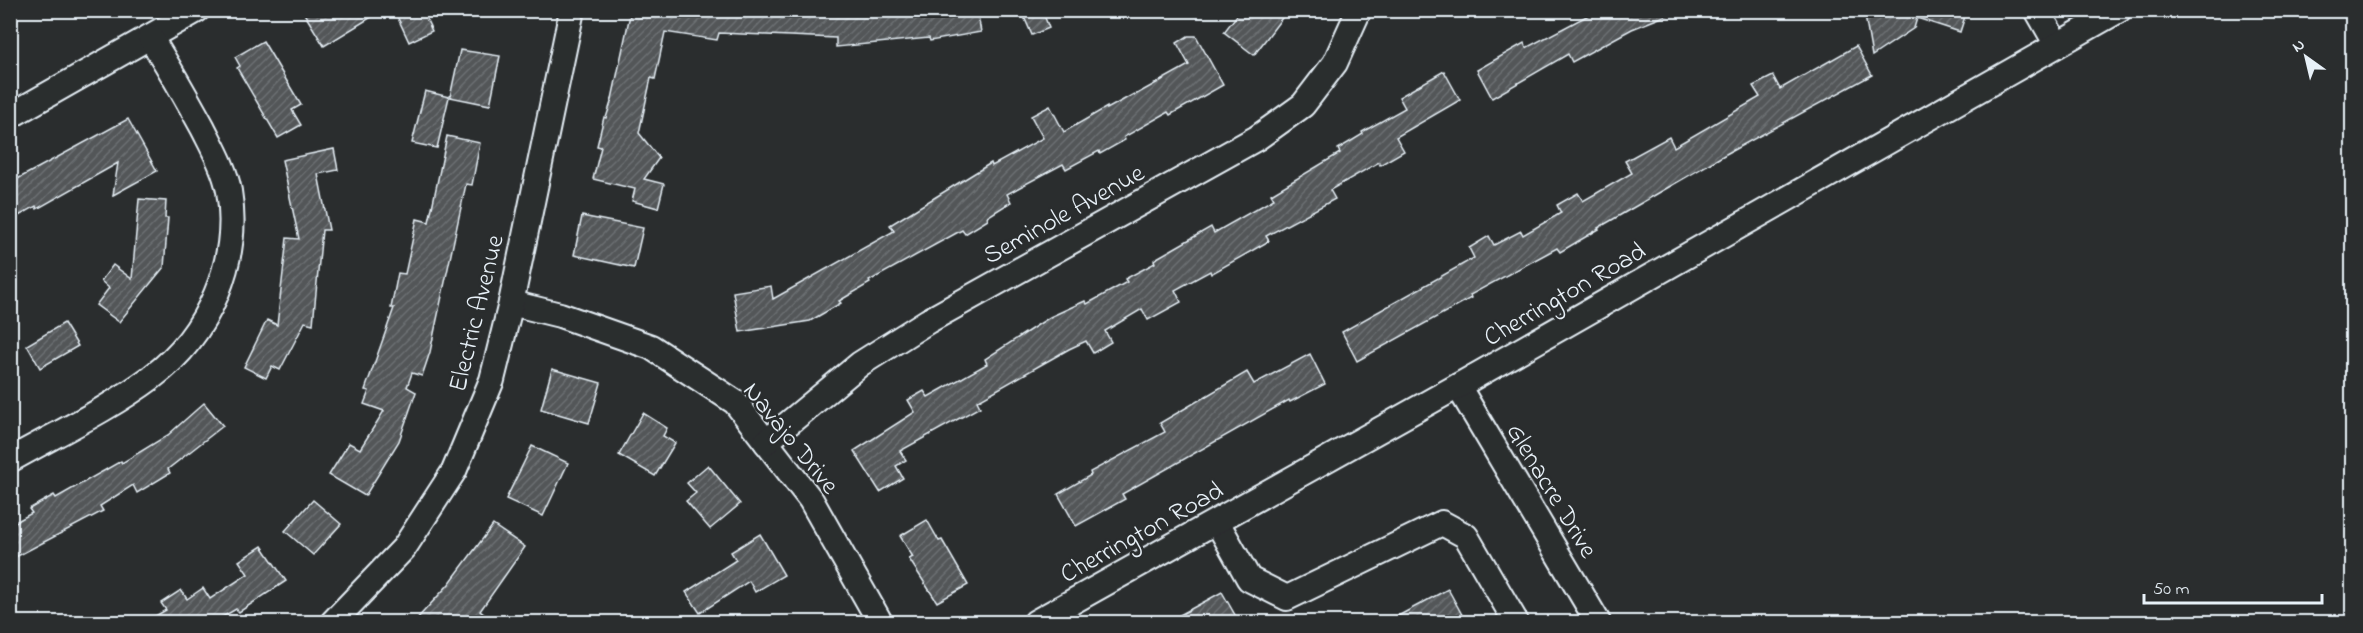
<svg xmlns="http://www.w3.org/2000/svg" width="2363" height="633" font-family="'Indie Flower',sans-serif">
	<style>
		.building { fill: url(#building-hatch); stroke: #e8f1f8; stroke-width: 1.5 }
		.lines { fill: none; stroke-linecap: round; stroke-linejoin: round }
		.minor-casing { stroke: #e8f1f8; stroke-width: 28 }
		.minor { stroke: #2a2d2e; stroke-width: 24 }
		.labels { text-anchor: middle; stroke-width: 5; stroke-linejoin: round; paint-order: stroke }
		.street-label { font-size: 26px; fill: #e8f1f8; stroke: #2a2d2e }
	</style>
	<defs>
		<pattern id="building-hatch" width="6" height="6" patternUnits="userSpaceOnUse" patternTransform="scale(1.5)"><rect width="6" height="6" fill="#535759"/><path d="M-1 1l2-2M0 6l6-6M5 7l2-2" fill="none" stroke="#6c7072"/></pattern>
	</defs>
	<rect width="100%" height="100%" fill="#2a2d2e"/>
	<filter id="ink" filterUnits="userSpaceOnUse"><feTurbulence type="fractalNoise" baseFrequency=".0167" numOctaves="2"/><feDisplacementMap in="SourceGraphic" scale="12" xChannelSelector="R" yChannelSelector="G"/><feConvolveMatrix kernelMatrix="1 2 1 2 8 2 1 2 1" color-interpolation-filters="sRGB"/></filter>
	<g filter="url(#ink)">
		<g class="building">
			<path d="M302,10H383L324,46Z"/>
			<path d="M410,10H422L432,31L409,42L397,16Z"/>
			<path d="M631,10H977L981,32L930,41L929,38L836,47V38L719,33L717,40L665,32L655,79L651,78L639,133L659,158L644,179L664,184L658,208L632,201L635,189L593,179L601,147L597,146L604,117L606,118L612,99Z"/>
			<path d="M1021,10H1042L1049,28L1032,35Z"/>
			<path d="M1241,10H1288L1254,55L1224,32Z"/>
			<path d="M1598,10L1677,11L1632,29L1572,62L1568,54L1492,98L1477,70L1524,43L1526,48Z"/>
			<path d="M1864,10H1967L1960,32L1917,18L1914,28L1872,56Z"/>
			<path d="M1188,36H1196L1223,85L1170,115L1168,112L1124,137L1125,140L1100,154L1099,151L1066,169L1063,164L1007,194L1011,202L987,217L988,220L965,234L962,230L869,281L870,283L839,301L841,303L810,321L740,332L733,292L771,286L773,299L894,231L890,225L991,163L992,166L1043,138L1031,116L1050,106L1064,132L1107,107V109L1134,94L1135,95L1189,65L1177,43Z"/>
			<path d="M263,41L301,105L292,110L301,125L278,138L237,68L240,66L235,57Z"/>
			<path d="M1856,46L1872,75L1726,154L1598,228L1599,229L1560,252L1557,248L1470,295L1471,298L1357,361L1342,332L1474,258L1469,248L1489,236L1494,245L1521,231L1523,235L1561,213L1557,205L1578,193L1583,201L1632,173L1625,161L1669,137L1674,147L1760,97L1753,86L1773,76L1780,89Z"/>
			<path d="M460,50L500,56L490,105L450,97Z"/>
			<path d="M1444,71L1460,100L1396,137L1404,151L1380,165L1379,162L1330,190L1335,199L1266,236L1269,241L1211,274L1210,271L1175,290L1181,302L1148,320L1142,309L1105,331L1111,342L1093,353L1086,341L1069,349L977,401L980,407L900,451L906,460L896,466L903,478L880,492L854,451L915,412L908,400L924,391L928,397L987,364L985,359L1050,317L1085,301L1087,304L1127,282L1125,279L1155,263L1154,260L1157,258L1211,227L1214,233L1274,199L1271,194L1340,153L1338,149L1363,134L1362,132L1405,108L1399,97Z"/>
			<path d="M425,91L449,97L437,148L412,143Z"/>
			<path d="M128,119L157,171L113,195L118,163L37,209L36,206L10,221V183Z"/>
			<path d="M447,136L480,143L472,185L466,184L430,352L422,376L412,373L407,387L416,392L399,441L365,496L329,475L349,443L360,449L384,411L364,404L369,391L365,390L394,308H391L398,273L405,274L417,219L429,222Z"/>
			<path d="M334,149L338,170L318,174L329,230H322L313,324L305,322L280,370L272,366L266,378L244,367L267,320L277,325L287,238L299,239L282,160Z"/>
			<path d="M139,199L166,201L165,218H168L164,267L119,322L96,305L109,288L101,281L113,265L132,279Z"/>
			<path d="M582,216L643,228L634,268L574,255Z"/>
			<path d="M64,323L78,346L40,368L27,345Z"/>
			<path d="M1310,354L1325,384L1290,402L1289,400L1122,494L1125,499L1076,526L1058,494L1091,475L1090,472L1165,432L1160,423L1247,372L1254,384Z"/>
			<path d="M552,369L601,383L589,423L541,409Z"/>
			<path d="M204,403L223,426L168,469L170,473L137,493L133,485L100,506L103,511L10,560V525L32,513L29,509L54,495L56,498L121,461L122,463L168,435Z"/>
			<path d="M643,413L667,428L663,436L675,443L655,476L619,455Z"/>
			<path d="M532,446L568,463L543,516L506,499Z"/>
			<path d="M708,465L740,504L710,529L686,501L696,493L687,483Z"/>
			<path d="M313,500L341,524L313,555L285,531Z"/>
			<path d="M927,520L939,541L942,540L968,585L937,602L909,559L913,557L900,536Z"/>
			<path d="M493,525L525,547L480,611L494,622H414L449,584Z"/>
			<path d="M760,534L784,575L755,592L749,581L700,613L686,592L736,560L731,552Z"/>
			<path d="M262,546L286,581L239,612L236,609L214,622H145L166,610L161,603L181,590L187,599L203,588L210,599L248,574L239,561Z"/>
			<path d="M1448,589L1466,622H1387Z"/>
			<path d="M1222,592L1239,622H1167Z"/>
		</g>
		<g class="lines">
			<defs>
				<g id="minor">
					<path d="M2037,10L2057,45"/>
					<path d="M10,116L197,10"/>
					<path d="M511,303L560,315L651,347L735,402L811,500L880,622"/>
					<path d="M1458,386L1598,622"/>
					<path d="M766,442L860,364L928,321L1257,138L1303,105L1335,63L1359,10"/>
					<path d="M10,460C58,433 109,409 152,377C208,335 241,261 229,191C225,169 213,148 203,128C186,97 169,67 150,37"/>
					<path d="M1217,522L1249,579L1287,598L1442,523L1466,536L1516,622"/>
					<path d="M333,622L404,548L454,471L492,380L511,303L572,10"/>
					<path d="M1036,622L1458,386L2119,10"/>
				</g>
			</defs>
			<use href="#minor" class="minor-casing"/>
			<use href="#minor" class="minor"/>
		</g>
	</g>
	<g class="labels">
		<g class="street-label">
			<text transform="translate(1063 213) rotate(-29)" y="9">Seminole Avenue</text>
			<text transform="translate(1564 293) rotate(-30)" y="9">Cherrington Road</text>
			<text transform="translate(475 313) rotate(-76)" y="9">Electric Avenue</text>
			<text transform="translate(792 437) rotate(51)" y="9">Navajo Drive</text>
			<text transform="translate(1553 490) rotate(59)" y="9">Glenacre Drive</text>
			<text transform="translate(1141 531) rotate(-29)" y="9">Cherrington Road</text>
		</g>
	</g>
	<rect width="2363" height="633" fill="none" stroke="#2a2d2e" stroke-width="36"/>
	<rect x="18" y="18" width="2327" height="597" fill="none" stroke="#e8f1f8" stroke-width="2" filter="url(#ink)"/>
	<g transform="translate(2306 57) rotate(326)" stroke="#2a2d2e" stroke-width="4.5" paint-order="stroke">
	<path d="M0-4.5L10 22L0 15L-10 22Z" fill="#e8f1f8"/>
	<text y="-9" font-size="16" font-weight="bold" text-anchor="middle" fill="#e8f1f8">N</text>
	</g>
	<path d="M2144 594v9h178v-9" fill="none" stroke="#e8f1f8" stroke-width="3"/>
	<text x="2153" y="594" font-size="18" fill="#e8f1f8" stroke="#2a2d2e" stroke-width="4.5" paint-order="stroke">50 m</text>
</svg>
